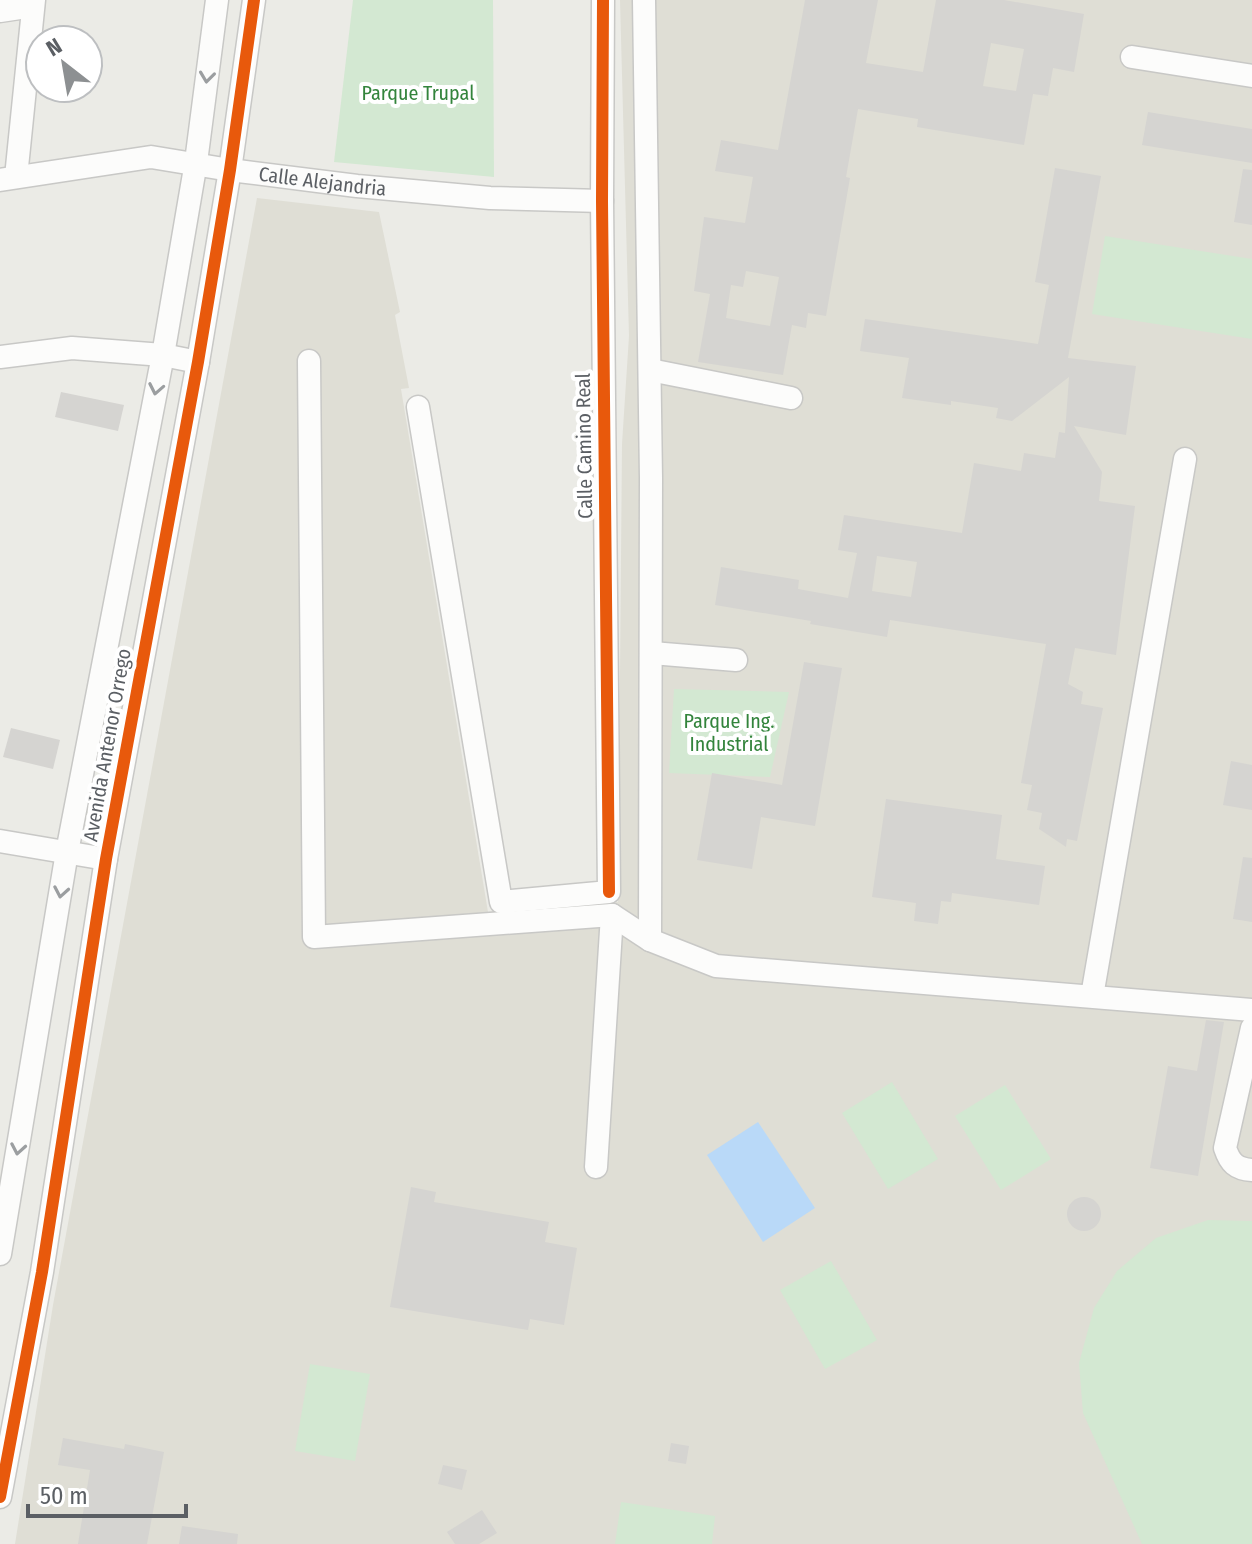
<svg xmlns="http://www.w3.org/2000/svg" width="1252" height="1544" font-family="'Fira Sans Condensed',sans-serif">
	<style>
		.education { fill: #dfded5 }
		.green { fill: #d3e8d2 }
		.water { fill: #b9d9f8 }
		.building { fill: #d5d4d1; fill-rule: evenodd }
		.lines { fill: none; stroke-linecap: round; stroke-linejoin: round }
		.minor-casing { stroke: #c8c8c6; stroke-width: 25 }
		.minor { stroke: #fcfcfb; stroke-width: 22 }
		.cycleway-casing { stroke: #fff; stroke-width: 17 }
		.cycleway { stroke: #e8590c; stroke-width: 12 }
		.oneway { stroke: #9b9ea0 }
		.labels { text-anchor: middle; stroke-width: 8; stroke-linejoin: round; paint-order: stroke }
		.park-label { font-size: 20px; fill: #33843c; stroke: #fff }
		.street-label { font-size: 20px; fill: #5b5f64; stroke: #fff }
	</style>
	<rect width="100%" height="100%" fill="#ebebe6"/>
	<path class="education" d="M620,0H1252V1544H15L53,1305L257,198L379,212L400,312L395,315L409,388L401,389L488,912L618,902L622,444L629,336Z"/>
	<g class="green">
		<path d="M353,0H493L494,177L334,162Z"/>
		<path d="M1105,236L1252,259V339L1092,314Z"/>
		<path d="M674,689L789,692L770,777L669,773Z"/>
		<path d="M892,1082L938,1159L888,1189L842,1113Z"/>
		<path d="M1005,1085L1051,1159L1001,1190L955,1116Z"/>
		<path d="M1208,1220L1252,1221V1544H1142L1083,1413L1079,1363L1094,1308L1117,1271L1156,1238Z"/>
		<path d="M831,1261L877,1340L825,1369L780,1290Z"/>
		<path d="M310,1364L370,1374L355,1461L295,1451Z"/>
		<path d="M621,1502L715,1516L712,1544H615Z"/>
	</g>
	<path class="water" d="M758,1122L815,1208L763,1242L707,1155Z"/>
	<g class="building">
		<path d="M805,0H878L866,63L923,72L936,0H1004L1084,14L1074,72L1053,68L1048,96L1033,94L1024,145L917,127L918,119L858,109L846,177L850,178L826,316L808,313L806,328L792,325L783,375L698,362L710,294L694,291L704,217L745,223L753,177L715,171L721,140L778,150ZM991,43L1024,49L1016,91L983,86ZM746,271L779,277L770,326L726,318L731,285L743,287Z"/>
		<path d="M1148,112L1252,129V163L1142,145Z"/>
		<path d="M1055,168L1101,176L1068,358L1136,366L1126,435L1074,426L1102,472L1099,501L1135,506L1116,655L1075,648L1068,684L1083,692L1081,704L1103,708L1077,841L1067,839L1066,847L1039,829L1042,813L1027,810L1032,785L1021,783L1046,644L890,620L887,637L810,624L811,621L715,605L721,567L799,580L798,589L848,598L857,553L838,550L844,515L962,533L974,463L1021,471L1024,453L1055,458L1059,432L1065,433L1069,377L1012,421L996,418L998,408L951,401V405L902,398L909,358L860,351L865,319L1038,344L1049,285L1035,282ZM877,556L917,562L911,597L872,591Z"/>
		<path d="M1243,169L1252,170V225L1234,222Z"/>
		<path d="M61,392L124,405L118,431L55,417Z"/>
		<path d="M804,662L842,668L815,826L761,817L752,869L697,860L712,773L782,785Z"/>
		<path d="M11,728L60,740L53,769L3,757Z"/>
		<path d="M1231,761L1252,765V810L1223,805Z"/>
		<path d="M886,799L1002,815L996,859L1045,866L1039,905L952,893L951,902L941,901L938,924L914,921L916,903L872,897Z"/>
		<path d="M1243,857L1252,858V922L1233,919Z"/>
		<path d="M1206,1020L1224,1022L1198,1176L1150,1168L1168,1066L1197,1071Z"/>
		<path d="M411,1187L436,1192L434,1202L549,1222L545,1242L577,1248L564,1325L530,1319L528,1330L390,1307Z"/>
		<circle cx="1084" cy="1214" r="17"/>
		<path d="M63,1438L124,1449L125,1444L164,1452L147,1544H78L90,1470L58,1465Z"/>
		<path d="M671,1443L689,1446L686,1464L668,1461Z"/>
		<path d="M443,1465L467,1470L462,1490L438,1484Z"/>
		<path d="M482,1510L497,1533L479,1544H455L447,1532Z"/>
		<path d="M182,1526L238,1534L237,1544H179Z"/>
	</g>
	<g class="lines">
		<defs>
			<g id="minor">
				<path d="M644,0L651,478L650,940"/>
				<path d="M0,11L33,6"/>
				<path d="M1132,57L1252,76"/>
				<path d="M16,177L34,0"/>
				<path id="s1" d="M0,180L151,157L230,170L357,186L490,198L602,201"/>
				<path d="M0,357L72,348L163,355L198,362"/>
				<path d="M309,361L314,937L612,915L650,940L716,966L1252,1010"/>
				<path d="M650,370L791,398"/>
				<path d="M418,407L501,902L609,892L602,201L603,0"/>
				<path d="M652,653L736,660"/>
				<path d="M0,841L106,859"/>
				<path d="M1092,996L1185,459"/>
				<path d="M1252,1028L1225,1148C1230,1163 1236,1169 1252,1170"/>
				<path d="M596,1167L612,915"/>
				<path d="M0,1254L67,852L163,355L196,162L217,0"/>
				<path d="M0,1497L42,1272L106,859L198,362L230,170L254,0"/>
			</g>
		</defs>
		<use href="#minor" class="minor-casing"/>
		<use href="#minor" class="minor"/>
		<defs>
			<g id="cycleway">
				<path d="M603,0L602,201L609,892"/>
				<path d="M0,1497L42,1272L106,859L198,362L230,170L254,0"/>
			</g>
		</defs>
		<use href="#cycleway" class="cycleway-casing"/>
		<use href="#cycleway" class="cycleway"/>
	</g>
	<defs><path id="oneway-chevron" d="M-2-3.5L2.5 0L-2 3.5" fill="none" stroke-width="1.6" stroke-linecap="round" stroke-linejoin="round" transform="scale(2)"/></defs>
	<g class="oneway">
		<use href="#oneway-chevron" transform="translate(207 77) rotate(97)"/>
		<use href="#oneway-chevron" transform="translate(156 389) rotate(101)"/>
		<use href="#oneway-chevron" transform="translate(61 892) rotate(100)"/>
		<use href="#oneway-chevron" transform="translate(18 1149) rotate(100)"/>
	</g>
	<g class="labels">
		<g class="park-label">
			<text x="418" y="100">Parque Trupal</text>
			<text x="729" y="728">Parque Ing.<tspan x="729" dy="23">Industrial</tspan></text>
		</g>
		<g class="street-label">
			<text dy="7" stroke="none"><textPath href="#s1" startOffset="326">Calle Alejandria</textPath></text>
			<text transform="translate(584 446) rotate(-91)" y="7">Calle Camino Real</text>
			<text transform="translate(107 745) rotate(-80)" y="7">Avenida Antenor Orrego</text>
		</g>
	</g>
	<g transform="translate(64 64) rotate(329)"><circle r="38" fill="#ffffff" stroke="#bdbfc1" stroke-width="2"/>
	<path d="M0-6L14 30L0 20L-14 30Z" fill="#8d9092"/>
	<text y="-12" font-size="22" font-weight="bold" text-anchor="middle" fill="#5b5f64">N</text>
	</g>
	<path d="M28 1504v12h158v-12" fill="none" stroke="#5b5f64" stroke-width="4"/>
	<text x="40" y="1504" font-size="24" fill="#5b5f64" stroke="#ffffff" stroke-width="6" paint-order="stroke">50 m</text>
</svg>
